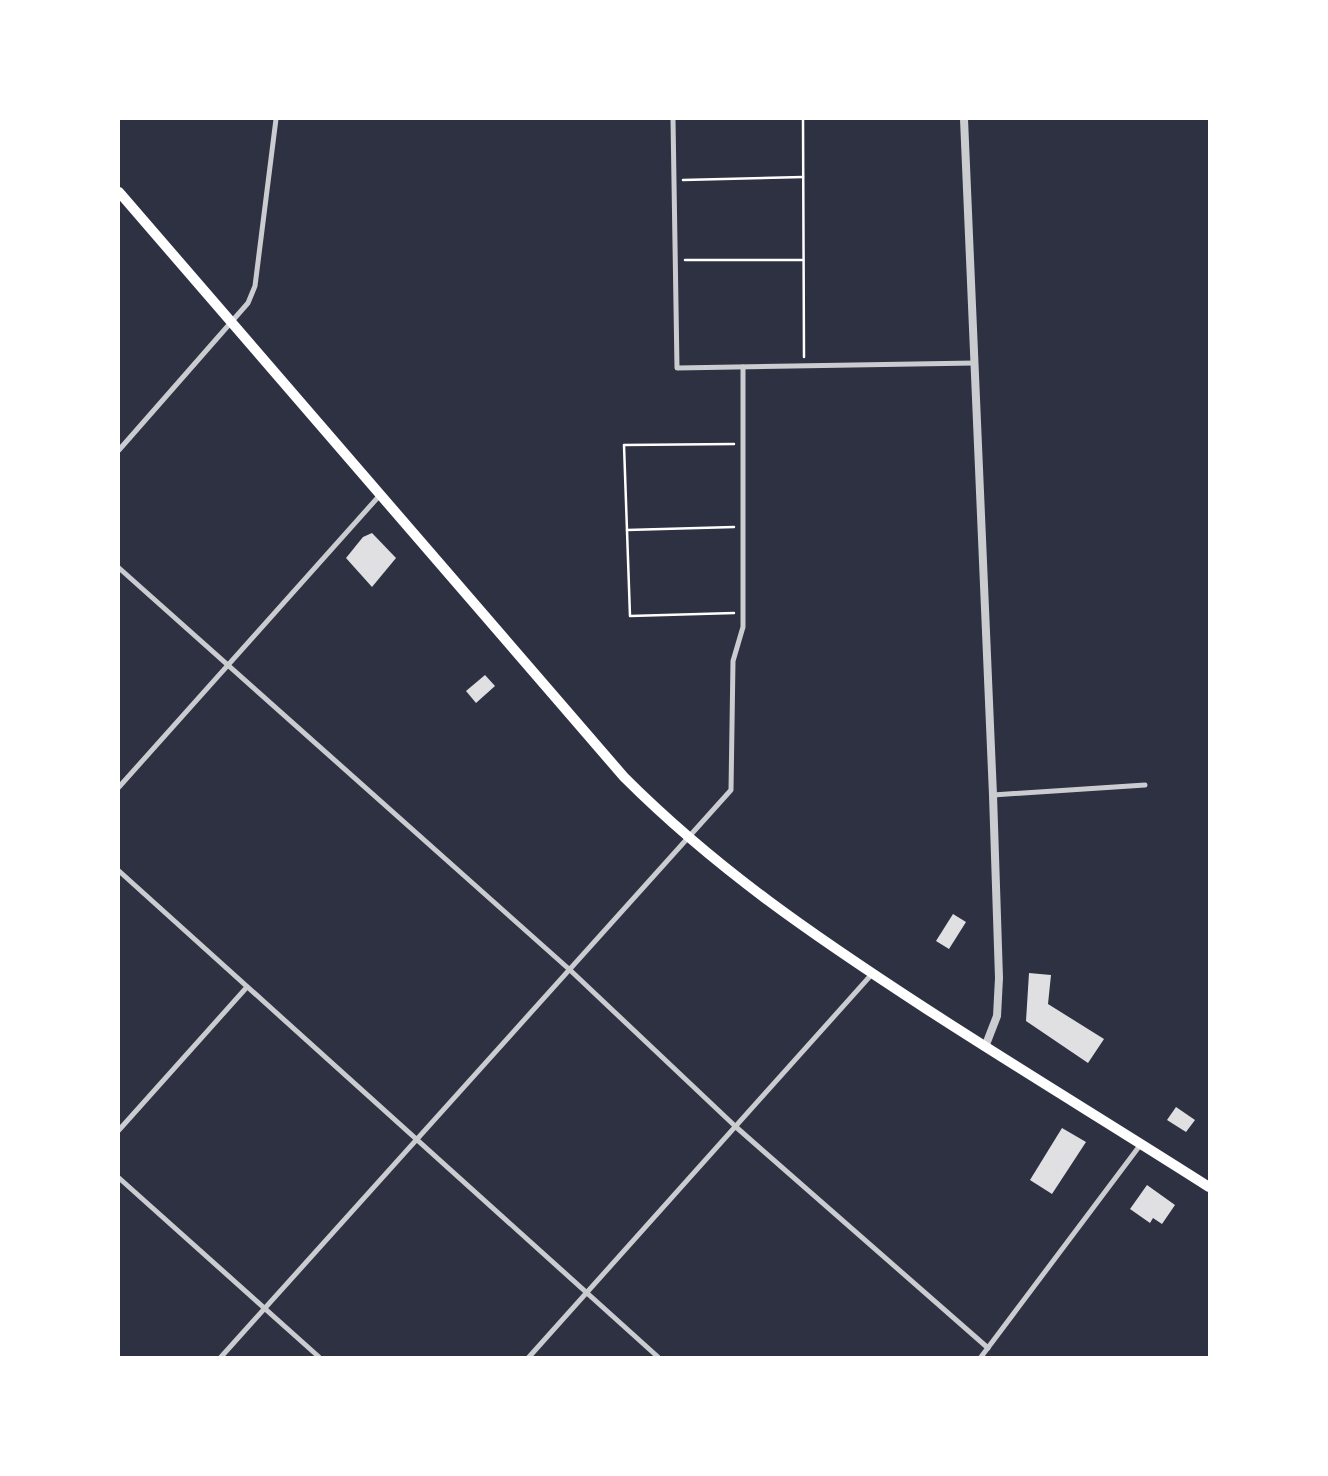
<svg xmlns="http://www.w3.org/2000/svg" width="1328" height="1476" font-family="Commissioner,sans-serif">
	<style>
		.building { fill: #e0e0e3 }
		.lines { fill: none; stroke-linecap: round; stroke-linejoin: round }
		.path { stroke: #fff; stroke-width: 2.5 }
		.minor { stroke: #caccd0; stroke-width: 5 }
		.tertiary { stroke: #caccd0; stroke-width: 8 }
		.primary { stroke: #fff; stroke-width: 10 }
	</style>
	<rect width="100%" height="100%" fill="#2d3142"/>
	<g class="building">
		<path d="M372,533L396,558L372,587L346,558L363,537Z"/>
		<path d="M485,675L495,686L476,703L466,691Z"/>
		<path d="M953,914L966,922L949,949L936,941Z"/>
		<path d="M1029,973L1051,975L1048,1004L1104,1039L1088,1063L1026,1021Z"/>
		<path d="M1176,1107L1195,1120L1186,1132L1167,1120Z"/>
		<path d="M1062,1128L1086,1142L1052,1194L1030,1180Z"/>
		<path d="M1147,1185L1175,1205L1162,1224L1153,1218L1150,1223L1130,1209Z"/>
	</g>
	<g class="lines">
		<g class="path">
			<path d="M803,119L804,357"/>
			<path d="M683,180L803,177"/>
			<path d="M685,260H803"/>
			<path d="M627,530L734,527"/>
			<path d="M734,613L630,616L624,445L734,444"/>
		</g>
		<g class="minor">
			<path d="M673,119L677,368L975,363"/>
			<path d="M119,450L248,303L255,286L276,119"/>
			<path d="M119,568L570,970L736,1127L988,1348"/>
			<path d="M119,787L380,495"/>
			<path d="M993,795L1145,785"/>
			<path d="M119,871L658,1357"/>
			<path d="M119,1130L247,987"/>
			<path d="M119,1178L319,1357"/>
			<path d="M221,1357L731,790L733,661L743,627V367"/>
			<path d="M529,1357L872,974"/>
			<path d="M981,1357L1141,1144"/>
		</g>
		<path class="tertiary" d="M964,119L993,795L999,978L997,1016L985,1047"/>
		<path class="primary" d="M119,192L624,777C717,870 816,937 925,1008C1019,1069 1115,1127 1209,1187"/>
	</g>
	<rect width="1328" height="1476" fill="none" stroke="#ffffff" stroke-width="240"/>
</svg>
